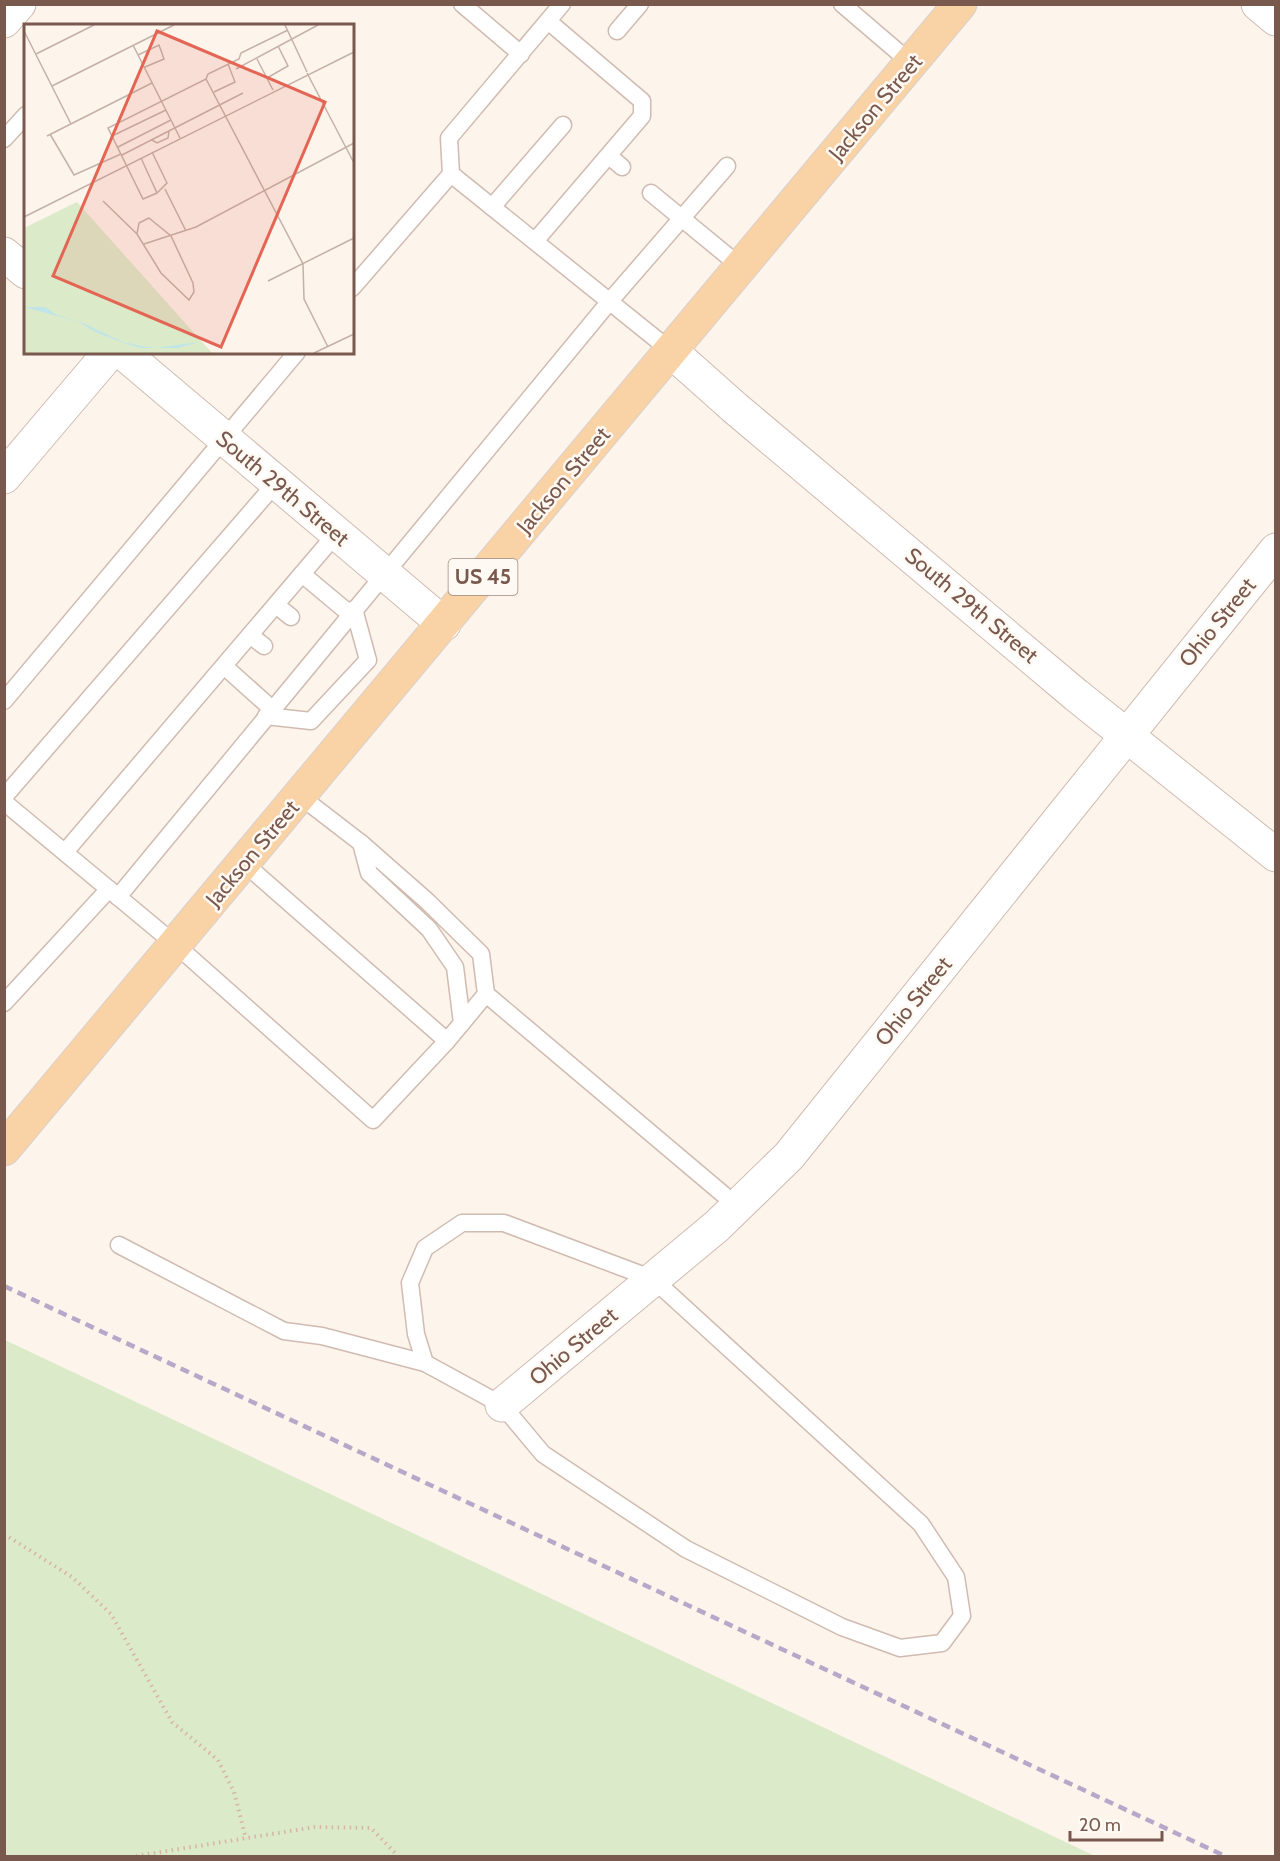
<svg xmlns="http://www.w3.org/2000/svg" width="1280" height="1861" font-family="Cabin,sans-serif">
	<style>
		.green { fill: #dbebc9 }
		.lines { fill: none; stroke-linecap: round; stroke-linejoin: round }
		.service-casing { stroke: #d0bbb0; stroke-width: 19 }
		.minor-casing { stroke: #d0bbb0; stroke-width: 35 }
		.primary-casing { stroke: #d9d1cd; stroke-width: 35 }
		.path { stroke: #d8b4a6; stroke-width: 4; stroke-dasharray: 1.5 4.5; stroke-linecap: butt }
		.service { stroke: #fff; stroke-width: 16 }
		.minor { stroke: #fff; stroke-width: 33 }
		.primary { stroke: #f9d2a6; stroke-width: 33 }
		.rail { stroke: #b6a8c8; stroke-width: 4.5; stroke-dasharray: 9 6; stroke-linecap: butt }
		.labels { text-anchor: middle; stroke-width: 5; stroke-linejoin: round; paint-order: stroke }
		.shield { fill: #fff9f3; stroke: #a18980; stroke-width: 1.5 }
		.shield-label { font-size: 21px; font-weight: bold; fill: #79594e }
		.street-label { font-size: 22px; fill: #79594e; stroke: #fff9f3 }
		.inset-road { fill: none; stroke: #c4b1a8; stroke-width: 1.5 }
		.view { fill: #e46554; fill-opacity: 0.15; stroke: #e46554; stroke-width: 3 }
		.inset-edge { fill: none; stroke: #79594e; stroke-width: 3 }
	</style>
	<rect width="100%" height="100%" fill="#fdf4ec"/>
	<path class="green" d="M5,1340L1095,1856H5Z"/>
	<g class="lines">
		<defs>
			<g id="service">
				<path d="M462,4L521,54"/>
				<path d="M842,4L911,63"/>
				<path d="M617,31L640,4"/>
				<path d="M4,139L26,115"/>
				<path d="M609,156L622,167"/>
				<path d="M451,174L449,138L562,4"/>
				<path d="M651,193L741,267"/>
				<path d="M492,207L563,125"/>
				<path d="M536,240L642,116V101L548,21"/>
				<path d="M352,288L451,174L671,351"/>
				<path d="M302,574L350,614"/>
				<path d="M276,605L291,617"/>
				<path d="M250,635L264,646"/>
				<path d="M224,666L272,709"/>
				<path d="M4,701L297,352"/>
				<path d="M266,716L311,721L368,660L354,609"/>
				<path d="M4,797L276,483"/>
				<path d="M4,802L176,945L373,1120L447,1041"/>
				<path d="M361,843L369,873L429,929L455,967L462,1023"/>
				<path d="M65,852L336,534"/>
				<path d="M244,863L447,1041L486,994L481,954L427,901L361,843L300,796"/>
				<path d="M118,897L610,301L727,166"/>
				<path d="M486,994L737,1206"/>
				<path d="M4,1003L109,889"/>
				<path d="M462,1223H504L653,1279L921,1524L956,1577L962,1616L942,1643L900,1648L842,1627L686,1549L543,1454L502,1405L425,1363L416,1334L410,1283L425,1248Z"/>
				<path d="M119,1245L284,1331L322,1336L425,1363"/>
			</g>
			<g id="minor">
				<path d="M1258,4L1276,19"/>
				<path d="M4,21L19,4"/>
				<path d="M4,254L26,272"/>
				<path d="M671,351L735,408L1076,695L1276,855"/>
				<path d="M122,352L444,624"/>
				<path d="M4,477L110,352"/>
				<path d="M502,1405L717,1226L789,1156L1276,550"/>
			</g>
			<path id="primary" d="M4,1149L960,4"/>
		</defs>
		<use href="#service" class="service-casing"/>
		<use href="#minor" class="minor-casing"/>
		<use href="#primary" class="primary-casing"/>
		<g class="path">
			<path d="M4,1534L72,1577L111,1614L172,1722L218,1760L234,1792L246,1839"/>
			<path d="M136,1856L315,1827L371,1828L398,1856"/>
		</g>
		<use href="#service" class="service"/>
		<use href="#minor" class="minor"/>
		<use href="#primary" class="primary"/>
		<path class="rail" d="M4,1286L1225,1856"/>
	</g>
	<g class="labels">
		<rect class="shield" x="448.5" y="559" width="69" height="36" rx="4.5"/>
		<g class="shield-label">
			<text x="483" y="584">US 45</text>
		</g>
		<g class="street-label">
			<text transform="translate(875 107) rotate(-50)" y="8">Jackson Street</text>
			<text transform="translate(563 480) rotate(-50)" y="8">Jackson Street</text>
			<text transform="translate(283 488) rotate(40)" y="8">South 29th Street</text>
			<text transform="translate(972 605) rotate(40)" y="8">South 29th Street</text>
			<text transform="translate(1217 622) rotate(-51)" y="8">Ohio Street</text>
			<text transform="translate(252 853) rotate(-50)" y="8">Jackson Street</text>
			<text transform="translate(913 1001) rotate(-51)" y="8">Ohio Street</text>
			<text transform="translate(573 1346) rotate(-40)" y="8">Ohio Street</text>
		</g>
	</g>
	<g transform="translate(24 24)">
		<rect width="330" height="330" fill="#fdf4ec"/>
		<path d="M53,178L188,329H0V204Z" fill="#dbebc9"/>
		<path d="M0,283H21L33,291L59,299L99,318L117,322L131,324L175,318L154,324H116L97,318L71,308L55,298Z" fill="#c0e5e7"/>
		<path class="inset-road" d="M261,1L283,48M0,7L47,100M109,21L156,114M12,30L70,1M114,31L135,21L140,35L121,43M233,35L249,66M212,45L294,1M283,49L330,139M243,54L264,42L254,22M182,55L184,50L215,35L217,29L264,6M28,62L150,1M190,68L211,58L204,40M26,110L50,151L97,130M23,112L128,59M88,112L142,86M128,116L133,119L144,114L145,107M94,123L147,96M98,131L219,69M117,134L133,169L143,159L128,128M141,165L162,207M133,169L119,175L84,104L182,55L279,240L280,275L304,323M79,177L113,210M0,193L330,28M125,194L147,212L169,259L170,268L165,276L137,249L113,210L115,199ZM120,220L172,203L330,119M244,257L330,214M290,329L330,310"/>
		<path class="view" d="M133,7L301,78L197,323L29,252Z"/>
		<rect width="330" height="330" class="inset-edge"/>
	</g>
	<rect width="1280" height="1861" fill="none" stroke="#79594e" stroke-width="12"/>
	<path d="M1070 1831v9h92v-9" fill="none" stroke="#79594e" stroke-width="3"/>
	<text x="1079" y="1831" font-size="18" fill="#79594e" stroke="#fff9f3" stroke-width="4.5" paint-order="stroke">20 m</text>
</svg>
